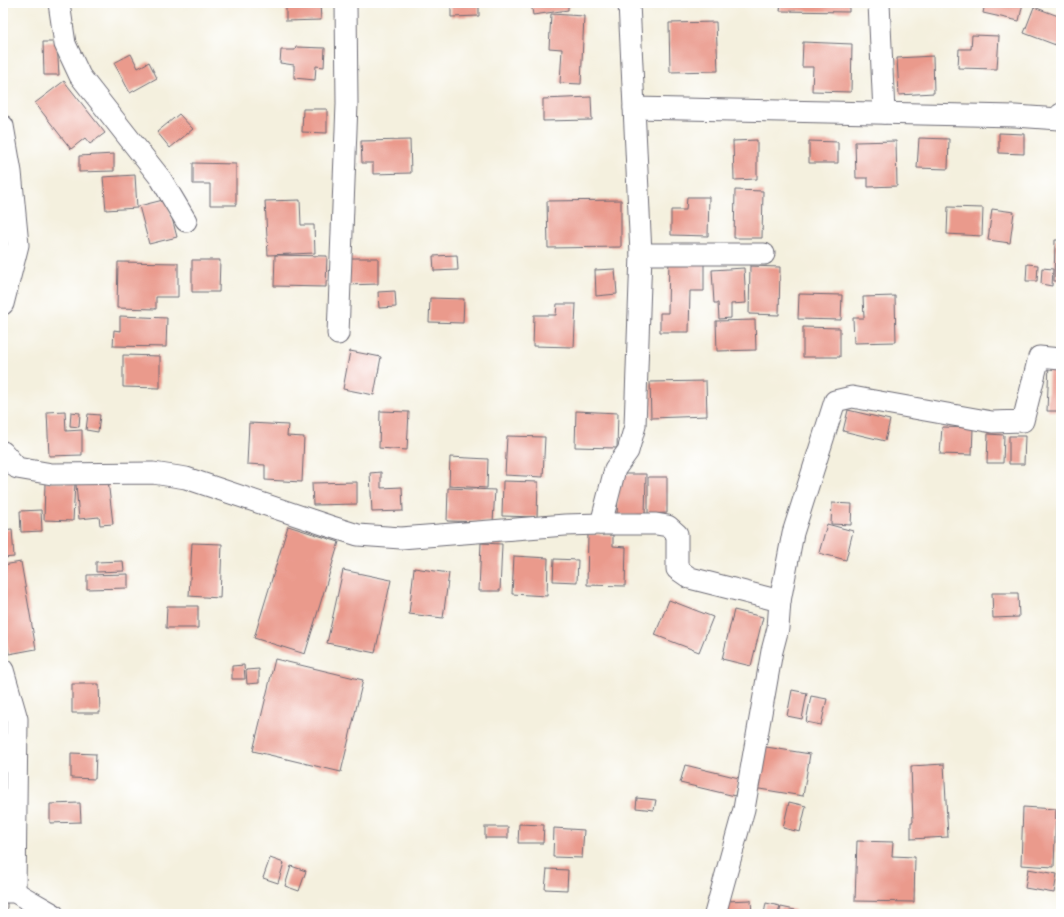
<svg xmlns="http://www.w3.org/2000/svg" width="1064" height="917" font-family="'Comic Neue',sans-serif">
	<style>
		.building { fill: #ea9a8c }
		.lines { fill: none; stroke-linecap: round; stroke-linejoin: round }
		.street-casing { stroke: #6c6a74; stroke-width: 23 }
		.street { stroke: #fff; stroke-width: 21 }
	</style>
	<rect width="100%" height="100%" fill="#fff"/>
	<filter id="ink" filterUnits="userSpaceOnUse"><feTurbulence type="fractalNoise" baseFrequency=".025" numOctaves="2"/><feDisplacementMap in="SourceGraphic" scale="8" xChannelSelector="R" yChannelSelector="G"/><feConvolveMatrix kernelMatrix="1 2 1 2 8 2 1 2 1" color-interpolation-filters="sRGB"/></filter>
	<filter id="wash" filterUnits="userSpaceOnUse"><feTurbulence type="fractalNoise" baseFrequency=".012" numOctaves="4" result="noise"/><feDisplacementMap in="SourceGraphic" scale="16" xChannelSelector="R" yChannelSelector="G"/><feGaussianBlur stdDeviation="0.9" result="paint"/><feColorMatrix in="noise" values="0 0 0 0 0 0 0 0 0 0 0 0 0 0 0 0 0 1.4 0 .05"/><feComposite in="paint" operator="in"/></filter>
	<g filter="url(#wash)">
		<rect width="100%" height="100%" fill="#f4f0de"/>
		<g id="blocks">
			<g class="building">
				<path d="M286,3H320L321,20L286,21Z"/>
				<path d="M451,3H479V16L451,17Z"/>
				<path d="M531,3H579V4L568,6V10L533,15Z"/>
				<path d="M781,3H849V12L780,11Z"/>
				<path d="M985,3H1023L1019,21L983,13Z"/>
				<path d="M1034,7L1061,17V47L1024,33Z"/>
				<path d="M551,14L584,16L581,84L560,83L562,49L549,48Z"/>
				<path d="M716,22L718,71L670,72L669,23Z"/>
				<path d="M972,35L999,36L997,69L958,68L959,49H971Z"/>
				<path d="M43,42H57L59,75H44Z"/>
				<path d="M803,42L852,44L851,92L812,91L813,67H802Z"/>
				<path d="M296,47L325,48L324,67L316,66L315,80L294,78V65L280,63L281,50H295Z"/>
				<path d="M131,54L138,68L149,62L157,78L130,93L114,63Z"/>
				<path d="M933,56L934,93L899,95L897,58Z"/>
				<path d="M64,81L105,133L90,144L85,138L71,149L35,103Z"/>
				<path d="M591,97L592,120L543,121V99Z"/>
				<path d="M303,109H327V133L302,132Z"/>
				<path d="M179,114L193,129L170,148L157,132Z"/>
				<path d="M999,133L1024,134V154L999,153Z"/>
				<path d="M919,138L949,139L948,169L917,168Z"/>
				<path d="M410,140L411,173L373,174V163H362L361,141Z"/>
				<path d="M757,140V179L734,180L733,141Z"/>
				<path d="M809,141L838,142V163H809Z"/>
				<path d="M896,141L897,186L868,187V178H856L855,142Z"/>
				<path d="M114,154V171L79,172V156Z"/>
				<path d="M193,163L236,164V205H210V184H193Z"/>
				<path d="M135,175L137,208L106,210L103,177Z"/>
				<path d="M735,190L763,191L762,238H734Z"/>
				<path d="M687,197H709L708,236L671,235V210H686Z"/>
				<path d="M167,199L177,237L149,244L139,206Z"/>
				<path d="M300,200L301,225H314L315,253L268,255L265,201Z"/>
				<path d="M621,200V247L548,248L547,201Z"/>
				<path d="M948,207L983,208L982,236L947,234Z"/>
				<path d="M992,209L1014,212L1010,243L988,240Z"/>
				<path d="M1055,240H1061V281H1054Z"/>
				<path d="M275,255L327,256L326,287L274,286Z"/>
				<path d="M457,255L458,270L434,271L433,256Z"/>
				<path d="M346,258H378V284L347,285Z"/>
				<path d="M669,258L704,259V291H690L689,332H660V313H668Z"/>
				<path d="M192,260H220L219,292H192Z"/>
				<path d="M118,262L178,263V297H156V309L117,308Z"/>
				<path d="M1027,264L1038,265L1037,281H1026Z"/>
				<path d="M750,266L780,267L779,315L749,314Z"/>
				<path d="M744,268L746,303L731,304V318L719,319L718,303H714L712,270Z"/>
				<path d="M1042,268L1053,269L1052,286L1041,284Z"/>
				<path d="M615,269L617,294L596,296L595,270Z"/>
				<path d="M395,291L396,307L379,308L378,292Z"/>
				<path d="M799,294L842,295L841,320L798,319Z"/>
				<path d="M895,296L896,342L854,343L853,318H864L863,297Z"/>
				<path d="M430,298L464,299L463,323L429,322Z"/>
				<path d="M557,304H576L574,347L533,346L534,315H556Z"/>
				<path d="M120,316L167,318L166,347L113,346L114,330L120,331Z"/>
				<path d="M755,320L756,350L717,351L716,321Z"/>
				<path d="M803,327L840,328V357H803Z"/>
				<path d="M350,351L381,357L374,395L343,389Z"/>
				<path d="M123,355L160,356V388L123,387Z"/>
				<path d="M1049,363H1061V411H1047Z"/>
				<path d="M706,381L707,416L651,418L650,382Z"/>
				<path d="M848,410L890,420L885,441L843,431Z"/>
				<path d="M65,411L66,431L82,430V455L49,456L47,412Z"/>
				<path d="M380,411L409,412L407,450L379,448Z"/>
				<path d="M576,411L618,413L617,448L575,447Z"/>
				<path d="M71,412L80,413L79,427L70,426Z"/>
				<path d="M88,414L100,415L98,432L86,430Z"/>
				<path d="M249,423L288,425L287,436L304,437L302,482L265,480V465L247,464Z"/>
				<path d="M942,427L973,428L972,455L940,454Z"/>
				<path d="M988,434L1004,435L1003,463H987Z"/>
				<path d="M507,436L545,437L543,477L505,475Z"/>
				<path d="M1009,436H1025L1024,464H1009Z"/>
				<path d="M450,457L488,459L487,488L449,486Z"/>
				<path d="M381,472V488L402,487L403,511L372,512L370,473Z"/>
				<path d="M619,474H646L645,516L617,515Z"/>
				<path d="M648,477H667V513L648,514Z"/>
				<path d="M108,480L113,524L100,525L99,517L79,519L76,484Z"/>
				<path d="M503,481L538,482L537,517L502,516Z"/>
				<path d="M45,482L75,483L73,521L44,520Z"/>
				<path d="M357,482V504L313,505L312,483Z"/>
				<path d="M448,488L495,490L493,522L447,521Z"/>
				<path d="M832,503L852,504L851,525L831,524Z"/>
				<path d="M41,510L42,531L21,532L20,511Z"/>
				<path d="M827,524L853,531L846,560L819,553Z"/>
				<path d="M288,526L339,542L305,654L254,638Z"/>
				<path d="M12,529L14,557L3,558V530Z"/>
				<path d="M588,534L613,535V546L626,547L625,586L587,585Z"/>
				<path d="M192,543L222,544L220,598L189,596Z"/>
				<path d="M481,543L502,544L500,591H479Z"/>
				<path d="M514,556L548,558L547,596L512,594Z"/>
				<path d="M554,559L578,560L577,582L553,581Z"/>
				<path d="M123,561L124,571L96,572V562Z"/>
				<path d="M21,562L36,649L9,654L3,623V565Z"/>
				<path d="M414,568L449,573L443,618L409,614Z"/>
				<path d="M343,570L391,580L375,653L327,643Z"/>
				<path d="M128,574V588L87,589V575Z"/>
				<path d="M992,593H1018L1019,617L993,618Z"/>
				<path d="M669,600L713,617L699,652L655,635Z"/>
				<path d="M167,606H198V628H166Z"/>
				<path d="M734,610L763,617L751,666L722,659Z"/>
				<path d="M275,659L363,680L341,772L253,751Z"/>
				<path d="M244,665L245,679H232V666Z"/>
				<path d="M259,669V683L247,684L246,670Z"/>
				<path d="M72,684H99L100,713H72Z"/>
				<path d="M792,690L807,693L802,719L787,716Z"/>
				<path d="M811,696L827,699L821,725L806,722Z"/>
				<path d="M760,746L810,754L803,796L753,788Z"/>
				<path d="M71,753L96,754L95,779L71,778Z"/>
				<path d="M944,764L948,837L911,839V822H913L911,766Z"/>
				<path d="M685,765L739,778L735,796L680,783Z"/>
				<path d="M637,798L656,800L654,810L636,808Z"/>
				<path d="M789,802L806,806L800,832L783,828Z"/>
				<path d="M80,803L81,822L50,823V804Z"/>
				<path d="M1023,807L1056,809L1054,867L1021,865Z"/>
				<path d="M519,824L544,825L543,843H518Z"/>
				<rect x="485" y="827" width="23" height="11"/>
				<path d="M554,828L584,830L582,858L553,857Z"/>
				<path d="M857,841L893,842L892,856L915,857L914,902L855,901Z"/>
				<path d="M270,858L284,863L278,883L263,878Z"/>
				<path d="M291,866L306,871L299,891L285,886Z"/>
				<path d="M547,869L568,870L567,890L545,889Z"/>
				<path d="M1028,869L1057,874L1054,893L1025,888Z"/>
				<rect x="3" y="897" width="4" height="17"/>
				<path d="M751,900L752,914H726V901Z"/>
				<path d="M766,903L780,906L778,914H764Z"/>
				<path d="M781,907L795,910L794,914H779Z"/>
			</g>
		</g>
	</g>
	<g filter="url(#ink)">
		<use href="#blocks" fill-opacity="0" stroke="#6c6a74" stroke-width="1"/>
		<g class="lines">
			<defs>
				<g id="street">
					<path d="M59,3L65,44L80,76L161,179L186,221"/>
					<path d="M879,3L884,113"/>
					<path d="M634,108L1015,116L1059,119L1061,114"/>
					<path d="M3,126L11,172L18,245L3,304"/>
					<path d="M641,254H764"/>
					<path d="M338,334L347,104L346,3"/>
					<path d="M3,452L17,468L52,474L153,473L186,478L329,526L358,535L401,538L565,525L601,524H656L668,526L677,534V569L690,578L780,601L778,628L772,651L744,809L715,914"/>
					<path d="M601,524L615,469L628,451L635,426L641,254L629,3"/>
					<path d="M780,601L793,533L835,401L852,397L992,422L1023,421L1039,357L1061,359"/>
					<path d="M3,670L17,719L15,892"/>
					<path d="M3,892H15L25,898L53,914"/>
				</g>
			</defs>
			<use href="#street" class="street-casing"/>
			<use href="#street" class="street"/>
		</g>
	</g>
	<rect width="1064" height="917" fill="none" stroke="#fff" stroke-width="16"/>
</svg>
